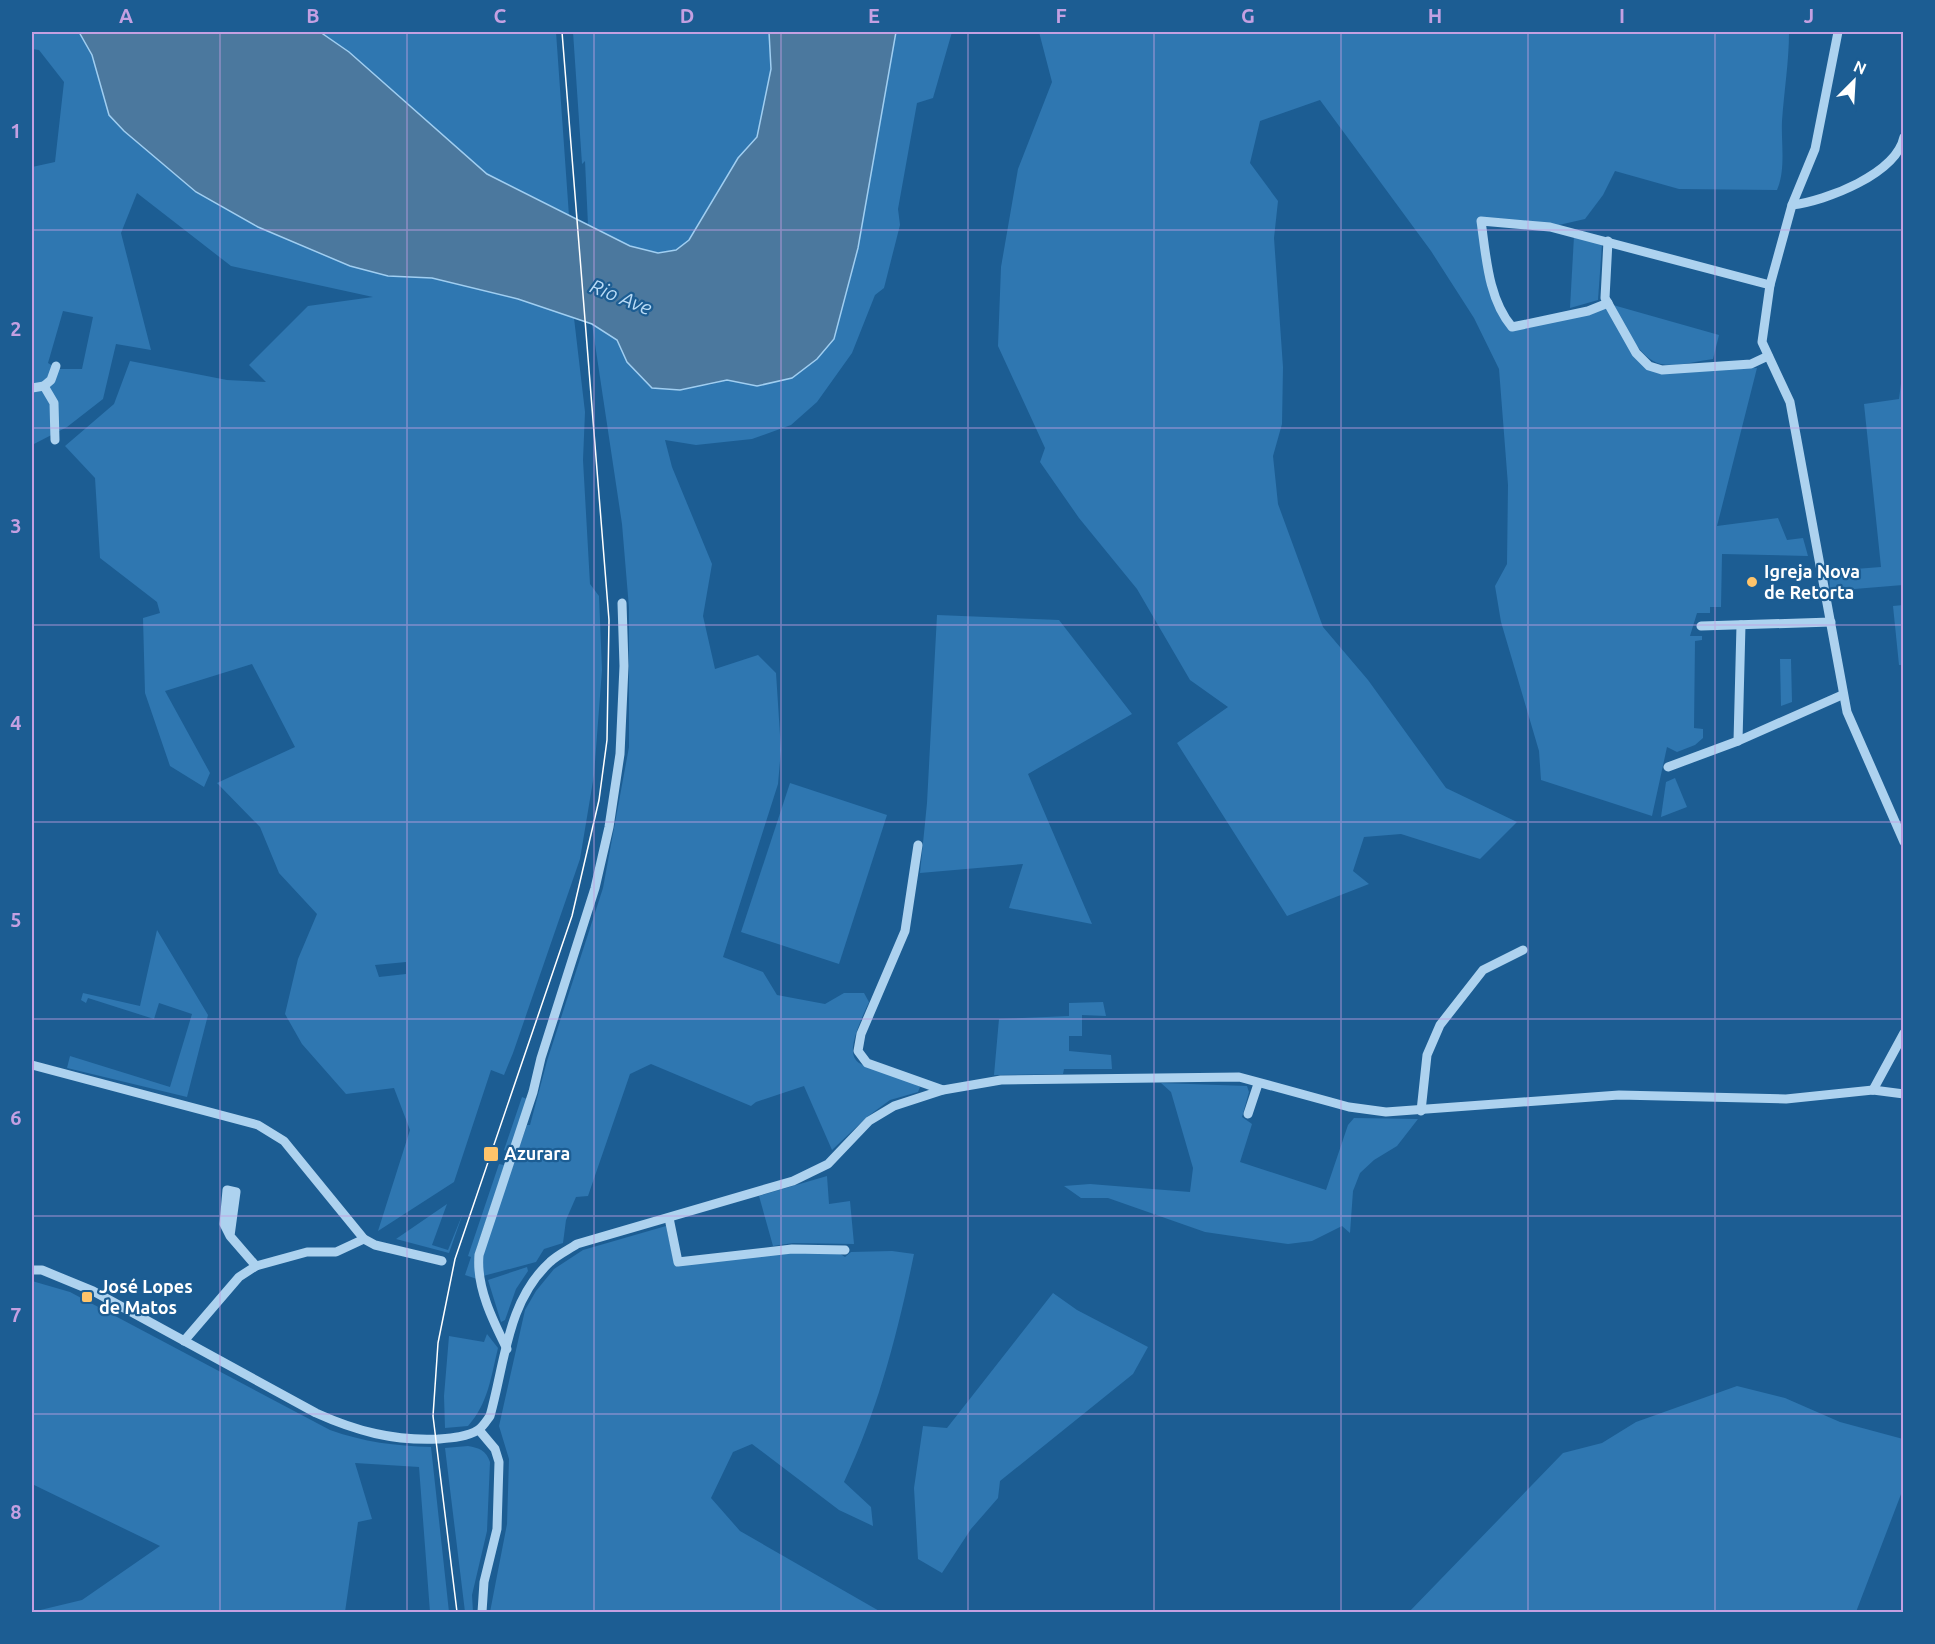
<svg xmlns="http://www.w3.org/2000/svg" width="1935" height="1644" font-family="Ubuntu,sans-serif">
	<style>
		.green { fill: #2f77b1; fill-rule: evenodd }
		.water { fill: #4b789e; stroke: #a0cef1; stroke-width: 1.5 }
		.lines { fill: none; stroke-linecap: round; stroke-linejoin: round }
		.minor { stroke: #add2ef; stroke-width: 9 }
		.tram { stroke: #fff; stroke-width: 1.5 }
		.grid { fill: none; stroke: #c4a0e2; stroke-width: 1.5; stroke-opacity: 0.55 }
		.poi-dot { fill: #ffc46a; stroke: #1c5d93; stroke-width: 2 }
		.labels { text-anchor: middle; stroke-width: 4.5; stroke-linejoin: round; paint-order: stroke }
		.poi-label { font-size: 18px; font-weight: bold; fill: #fff; stroke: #1c5d93; text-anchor: start }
		.water-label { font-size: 20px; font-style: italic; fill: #b9dbf6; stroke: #1c5d93 }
		.neatline { fill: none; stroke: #c4a0e2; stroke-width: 2 }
		.grid-label { font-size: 20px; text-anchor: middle; font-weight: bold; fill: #c4a0e2 }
	</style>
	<rect width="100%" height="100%" fill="#1c5d93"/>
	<g class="green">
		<path d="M32,32H79L92,55L109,115L124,131L196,192L388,276L432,278L518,299L574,318L585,412L583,460L590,584L599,596L602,670L594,775L580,859L513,1053L504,1075L491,1070L454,1182L378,1231L410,1130L394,1088L346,1094L302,1044L285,1014L298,959L317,914L279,873L260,827L217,783L295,747L252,664L165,691L210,773L204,787L170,766L145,693L143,618L160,613L157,602L100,558L95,478L65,446L114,404L130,361L227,380L266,382L249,365L308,306L373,297L231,266L137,193L121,233L151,350L116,344L103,399L67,427L32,445V167L55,162L64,82L39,50L32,49ZM63,311L93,317L82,369H58L48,363ZM406,962V974L379,977L375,965Z"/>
		<path d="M320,32H556L569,216L487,174L349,52Z"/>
		<path d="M573,32H769L771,69L757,137L738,158L689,240L676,250L658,253L630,246L588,225L585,161L582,164Z"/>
		<path d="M896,32H952L933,98L917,103L898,209L900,225L884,288L875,295L852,353L817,402L791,425L752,439L696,445L665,440L672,467L712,564L703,616L715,669L758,655L776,673L781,750L778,784L723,957L763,972L777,995L825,1004L844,993H864L869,1002C829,1087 870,1054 920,1087L918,1092L890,1100L867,1117L832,1150L804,1086L756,1102L751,1106L651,1064L630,1074L588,1196L576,1197L566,1220L563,1243L544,1249L536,1262L483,1276L482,1254L527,1125H530L547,1061L603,888L629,747V608L622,524L592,324L617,340L627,362L709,385L727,380L757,386L834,339L858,248Z"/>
		<path d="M1039,32H1789C1789,62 1784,91 1782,121C1781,143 1786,169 1777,190L1679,189L1615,171L1603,195L1585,219L1550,227L1482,221L1492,288L1512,327L1608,303L1649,366L1666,370L1757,368L1717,526L1778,518L1787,540L1803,538L1808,556L1722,554L1721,607H1710V613H1697L1690,636H1702V640L1695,641L1694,728L1703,729V738L1695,745L1677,752L1667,747L1652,816L1541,780L1539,751L1501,622L1495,586L1507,564L1508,485L1499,369L1474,318L1431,251L1320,100L1260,121L1250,163L1278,201L1274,238L1283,367L1282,424L1273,456L1278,504L1323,627L1368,680L1446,788L1517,822L1480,859L1401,834L1364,837L1353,871L1369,884L1287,916L1177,743L1228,707L1190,680L1137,589L1079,518L1040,462L1045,448L998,346L1001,267L1018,169L1052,82Z"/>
		<path d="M1574,236L1602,244L1598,300L1570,308Z"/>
		<path d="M1613,305L1719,335L1713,359C1698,361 1676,367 1661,364C1638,359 1624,323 1613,305Z"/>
		<path d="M1903,368V585L1830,591L1829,571L1881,567L1864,404L1899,399Z"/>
		<path d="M1903,605V665H1899L1893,606Z"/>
		<path d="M937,615L1059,620L1132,714L1028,774L1092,924L1009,908L1023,864L920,873L927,803Z"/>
		<path d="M1780,659H1791L1792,702L1781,706Z"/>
		<path d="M1675,778L1687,807L1661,817L1666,782Z"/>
		<path d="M790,783L887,815L839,964L741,932Z"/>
		<path d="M157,930L208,1015L187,1097L67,1068L70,1056L170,1087L192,1014L159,1003L154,1019L88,998L86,1003L81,1000L83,993L140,1006Z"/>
		<path d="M1103,1002L1106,1016L1082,1015V1036H1069V1051L1111,1055L1112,1069H1064L1063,1074L994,1075L999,1019L1069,1016V1003Z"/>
		<path d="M1161,1083L1247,1086L1249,1092L1242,1117L1252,1124L1240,1162L1326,1190L1348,1125L1354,1118L1418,1119L1397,1146L1374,1160L1360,1173L1353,1191L1350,1233L1342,1226L1312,1241L1288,1244L1205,1232L1108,1198H1081L1064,1186L1090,1184L1190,1192L1193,1168L1171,1092Z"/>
		<path d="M522,1097L527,1099L477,1247L474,1261L477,1279L465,1275L471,1257L468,1256L499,1164L504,1165L508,1152L504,1150Z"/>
		<path d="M827,1176L829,1204L850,1201L854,1244L793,1243L773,1246L759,1196Z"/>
		<path d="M447,1204L432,1245L448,1250L463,1213L449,1253L396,1239Z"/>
		<path d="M666,1226L675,1266L791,1252L839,1253L845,1257L851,1252L892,1251L914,1254C898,1332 878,1410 844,1482L871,1507L873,1526L839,1510L752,1444L733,1452L711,1498L740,1531L881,1612H490L507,1524L509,1459L499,1426L525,1310L536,1291L554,1269L583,1250Z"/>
		<path d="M527,1267L528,1271L516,1289L505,1320L501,1322L488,1280Z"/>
		<path d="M32,1281L70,1292L330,1430C364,1442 395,1446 431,1447L449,1612H430L419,1467L355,1463L372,1519L358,1522L345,1612H32L82,1600L160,1546L32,1484Z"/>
		<path d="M1053,1293L1077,1310L1148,1347L1133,1374L1000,1481L998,1498L971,1529L942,1573L918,1559L914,1488L923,1426L947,1428Z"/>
		<path d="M487,1334L498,1348C491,1377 488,1404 468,1426L445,1428L444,1396L449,1336L484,1342Z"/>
		<path d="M1737,1386L1785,1398L1840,1422L1903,1439V1489L1856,1612H1409L1563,1453L1602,1443L1636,1422Z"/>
		<path d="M468,1446C479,1448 486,1450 490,1462L487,1531L472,1595L473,1612H465L445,1448Z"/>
	</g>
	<path class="water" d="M79,32H320L349,52L487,174L630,246L658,253L676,250L689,240L738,158L757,137L771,69L769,32H896L858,248L834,339L817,359L792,378L757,386L727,380L680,390L652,388L627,362L617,340L592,324L518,299L432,278L388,276L350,266L258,227L196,192L124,131L109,115L92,55Z"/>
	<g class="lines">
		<g class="minor">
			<path d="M1838,32L1815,149L1792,205L1770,285L1762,342L1790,402L1847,712L1904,842"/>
			<path d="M1792,205C1826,201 1896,174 1904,137"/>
			<path d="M1608,241L1605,298L1636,353L1649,366L1662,370L1751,364L1768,356"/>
			<path d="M1608,303L1588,311L1512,327C1488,299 1486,255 1481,221L1550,227L1770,285"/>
			<path d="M44,386L51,380L56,366"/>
			<path d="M32,388L44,386L54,403L55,440"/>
			<path d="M1701,626L1831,622"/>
			<path d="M1738,741L1741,625"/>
			<path d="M1668,767L1738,741L1842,695"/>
			<path d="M918,845L905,931L861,1034L858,1051L867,1063L943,1090"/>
			<path d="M32,1065L258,1125L284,1141L364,1239L375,1245L442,1261"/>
			<path d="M1873,1090L1904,1033"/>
			<path d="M1421,1111L1427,1055L1440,1025L1483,970L1523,950"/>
			<path d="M1248,1114L1258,1084"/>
			<path d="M669,1218L678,1262L792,1249L845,1250"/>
			<path d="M230,1236L224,1224L227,1190L236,1192L230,1236L256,1266"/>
			<path d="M32,1270H42L93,1291L316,1413C356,1431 393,1441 438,1439C451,1438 467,1437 478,1430C483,1427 487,1420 490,1416C505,1363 507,1301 550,1262C557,1255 568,1250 577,1244L793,1181L828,1164L869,1121L894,1106L943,1090L1001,1080L1239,1077L1349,1107L1386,1112L1619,1095L1786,1099L1873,1090L1904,1094"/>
			<path d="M184,1341L239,1277L256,1266L307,1252H336L364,1239"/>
			<path d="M507,1349C493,1321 476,1287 479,1255L533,1092L541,1058L595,888L609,827L620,754L624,666L622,603"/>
			<path d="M479,1430L495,1449L499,1462L497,1529L484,1582L482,1612"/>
		</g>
		<path class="tram" d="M457,1612L433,1416L438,1343L455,1259L572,916L599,800L607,740L609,620L562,32"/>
	</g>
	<path class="grid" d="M220,32V1612M407,32V1612M594,32V1612M781,32V1612M968,32V1612M1154,32V1612M1341,32V1612M1528,32V1612M1715,32V1612M32,230H1904M32,428H1904M32,625H1904M32,822H1904M32,1019H1904M32,1216H1904M32,1414H1904"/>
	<g class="poi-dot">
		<circle cx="1752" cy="582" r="6"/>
		<rect x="483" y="1146" width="16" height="16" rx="3"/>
		<rect x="81" y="1291" width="12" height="12" rx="3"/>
	</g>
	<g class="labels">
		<g class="poi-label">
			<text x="1764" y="578">Igreja Nova<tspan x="1764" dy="21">de Retorta</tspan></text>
			<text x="504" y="1160">Azurara</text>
			<text x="99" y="1293">José Lopes<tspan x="99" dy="21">de Matos</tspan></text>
		</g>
		<g class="water-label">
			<text transform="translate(621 297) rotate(22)" y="7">Rio Ave</text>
		</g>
	</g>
	<rect width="1935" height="1644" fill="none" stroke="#1c5d93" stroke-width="66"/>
	<g transform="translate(1854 81) rotate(24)" stroke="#1c5d93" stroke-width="4.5" paint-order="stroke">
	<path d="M0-4.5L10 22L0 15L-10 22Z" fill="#ffffff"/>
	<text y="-9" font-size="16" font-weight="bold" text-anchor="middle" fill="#ffffff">N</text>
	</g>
	<rect x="33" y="33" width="1869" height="1578" class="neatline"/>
	<g class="grid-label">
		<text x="126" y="23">A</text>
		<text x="313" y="23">B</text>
		<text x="500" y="23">C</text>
		<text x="687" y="23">D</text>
		<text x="874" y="23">E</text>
		<text x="1061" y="23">F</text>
		<text x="1248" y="23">G</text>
		<text x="1435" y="23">H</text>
		<text x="1622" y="23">I</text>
		<text x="1809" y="23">J</text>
		<text x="16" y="138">1</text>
		<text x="16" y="336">2</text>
		<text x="16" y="533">3</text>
		<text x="16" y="730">4</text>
		<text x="16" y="927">5</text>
		<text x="16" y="1125">6</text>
		<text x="16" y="1322">7</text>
		<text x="16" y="1519">8</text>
	</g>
</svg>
